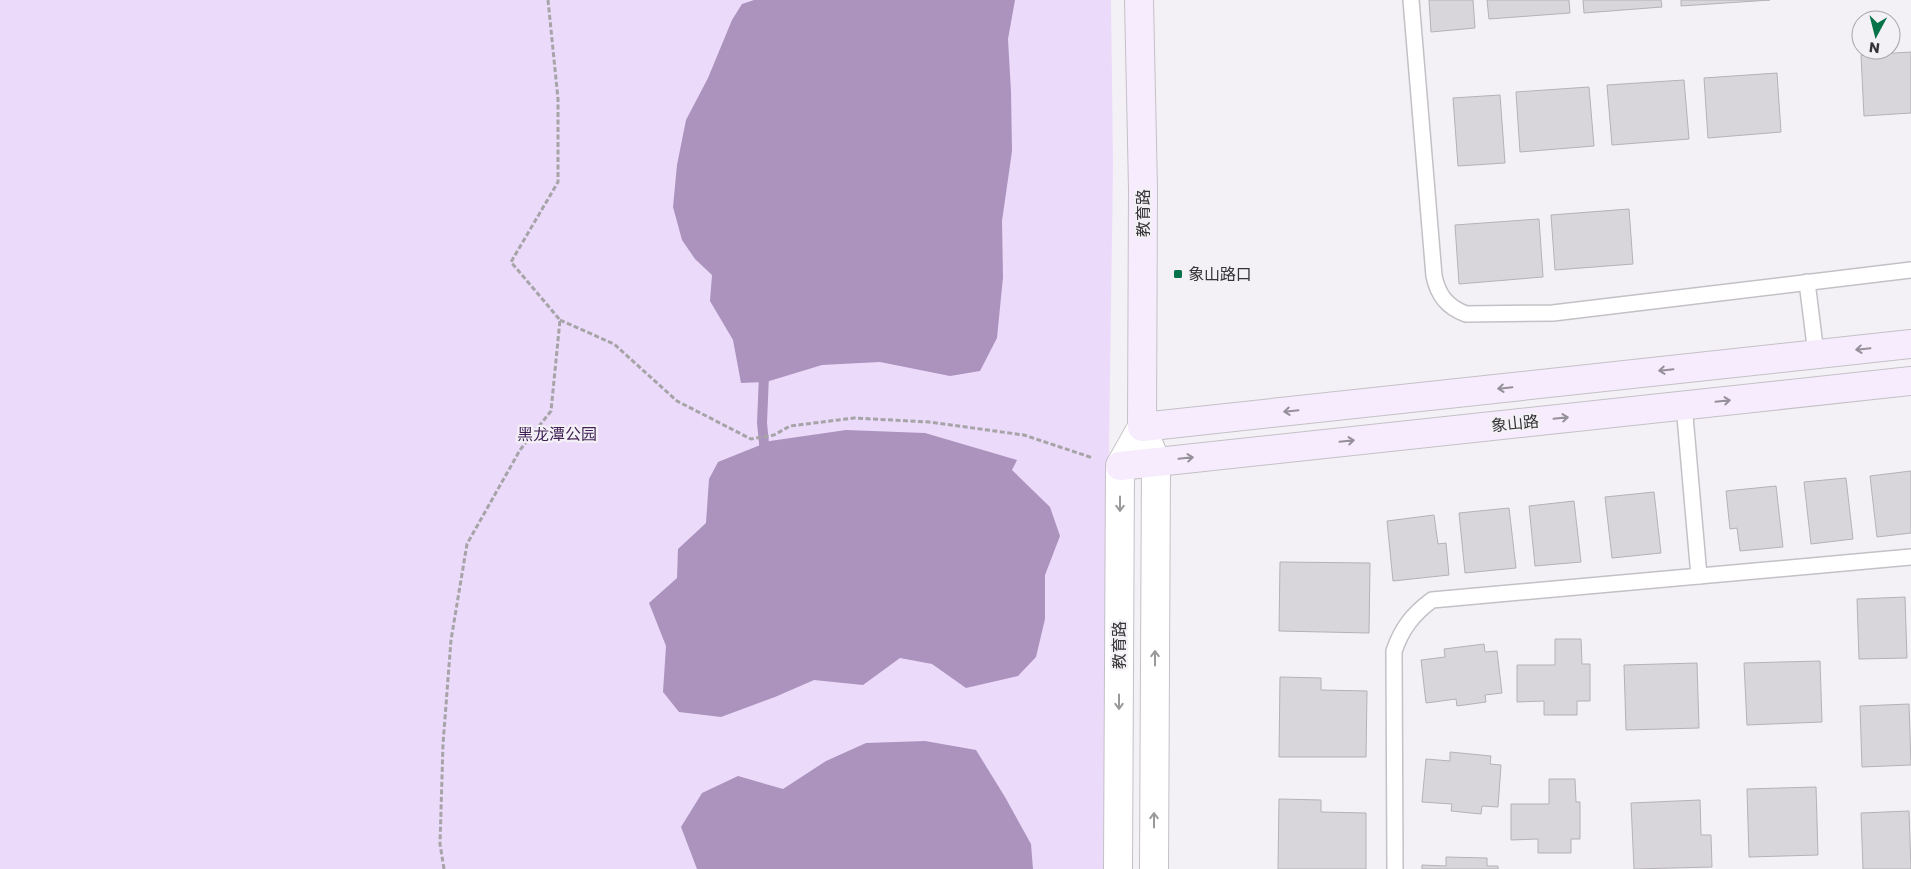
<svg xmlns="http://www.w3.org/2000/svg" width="1911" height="869" font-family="Poppins,'Noto Sans SC',sans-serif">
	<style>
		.green { fill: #ebdafa }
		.water { fill: #ab93bd }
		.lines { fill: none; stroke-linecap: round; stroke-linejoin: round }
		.stream { stroke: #ab93bd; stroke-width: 10 }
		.building { fill: #d9d6db; stroke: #b5b2b7 }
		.service-casing { stroke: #c4c1c6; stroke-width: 18 }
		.tertiary-casing { stroke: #c4c1c6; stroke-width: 30 }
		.secondary-casing { stroke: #c4c1c6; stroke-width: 30 }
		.path { stroke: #a6a4a7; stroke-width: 3; stroke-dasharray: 5 2.5; stroke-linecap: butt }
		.service { stroke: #fff; stroke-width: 15 }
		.tertiary { stroke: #fff; stroke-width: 28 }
		.secondary { stroke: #f6ecfd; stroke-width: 28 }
		.oneway { stroke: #959099 }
		.oneway2 { stroke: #9a999a }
		.poi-dot { fill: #06724a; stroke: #f3f1f5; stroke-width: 2 }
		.labels { text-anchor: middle; stroke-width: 4.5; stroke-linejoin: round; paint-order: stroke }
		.street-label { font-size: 16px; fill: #343335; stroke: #f3f1f5 }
		.poi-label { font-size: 16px; fill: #343335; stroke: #f3f1f5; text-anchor: start }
		.park-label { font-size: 16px; fill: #3f1f54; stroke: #f3f1f5 }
	</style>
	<rect width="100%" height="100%" fill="#f3f1f5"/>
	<path class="green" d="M0,0H1111L1113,166L1103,869H0Z"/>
	<g class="water">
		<path d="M754,0H1015L1008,39L1011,92L1012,151L1002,221L1003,277L997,338L980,371L950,376L880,362L822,365L766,382L741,383L733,340L710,301L712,275L695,259L682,240L673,207L677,165L686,120L708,78L732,20L742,4Z"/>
		<path d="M846,430L925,433L1017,460L1012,470L1050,507L1060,536L1045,575V619L1036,657L1018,676L966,688L932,664L900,658L863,685L814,680L775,697L721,717L679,712L663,692L666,646L649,603L677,578L678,549L706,523L709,479L718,462L770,441Z"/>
		<path d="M925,741L976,750L1005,797L1031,844L1033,869H697L681,827L702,793L738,776L783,789L826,761L866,743Z"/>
	</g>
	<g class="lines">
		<path class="stream" d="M764,375L762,423L765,453"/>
	</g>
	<g class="building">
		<path d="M1429,0H1473L1475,28L1431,32Z"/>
		<path d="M1487,0H1569L1570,13L1489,19Z"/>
		<path d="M1583,0H1661L1662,7L1584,13Z"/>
		<path d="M1681,0H1770L1681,6Z"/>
		<path d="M1911,52V113L1864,116L1861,55Z"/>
		<path d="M1777,73L1781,132L1708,138L1704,78Z"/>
		<path d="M1684,80L1689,139L1612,145L1607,85Z"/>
		<path d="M1589,87L1594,146L1520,152L1516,92Z"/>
		<path d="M1500,95L1505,163L1458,166L1453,98Z"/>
		<path d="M1629,209L1633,264L1555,270L1551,215Z"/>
		<path d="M1539,219L1543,277L1459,284L1455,225Z"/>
		<path d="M1911,471V533L1877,537L1870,476Z"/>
		<path d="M1846,478L1853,539L1811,544L1804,482Z"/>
		<path d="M1776,486L1783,547L1740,551L1737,528L1730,529L1726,491Z"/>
		<path d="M1654,492L1661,553L1612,558L1605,497Z"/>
		<path d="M1574,501L1581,562L1535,566L1529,506Z"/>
		<path d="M1509,508L1516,568L1465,573L1459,513Z"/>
		<path d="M1434,515L1438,544L1446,543L1449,575L1393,581L1387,521Z"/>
		<path d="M1280,562L1370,563L1369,633L1279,631Z"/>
		<path d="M1905,597L1907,658L1859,659L1857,599Z"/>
		<path d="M1555,639H1581L1582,664H1590V701H1577V715H1544V701L1517,702V665H1555Z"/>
		<path d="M1484,644L1485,652L1497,651L1502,693L1485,695L1486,702L1457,706L1456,699L1426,703L1421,660L1445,657L1444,649Z"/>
		<path d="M1820,661L1822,722L1747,725L1744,663Z"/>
		<path d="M1697,663L1699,728L1626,730L1624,665Z"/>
		<path d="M1280,677L1321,678V690L1367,691L1366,757H1279Z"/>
		<path d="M1909,704L1911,765L1862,767L1860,706Z"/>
		<path d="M1450,752L1491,756L1490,764L1501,765L1498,807L1482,806L1481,814L1451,811L1452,804L1422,802L1426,759L1450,761Z"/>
		<path d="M1549,779H1575L1576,802H1580V839H1571V853H1538V839L1511,840V804H1549Z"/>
		<path d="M1816,787L1818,855L1749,857L1747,789Z"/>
		<path d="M1279,799L1321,800V812L1366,813V869H1278Z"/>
		<path d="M1700,800L1701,835H1711L1712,867L1634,869L1631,803Z"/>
		<path d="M1909,811L1911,869H1863L1861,813Z"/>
		<path d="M1446,857L1487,858V866H1498V869H1422V865L1446,866Z"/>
	</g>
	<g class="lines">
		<defs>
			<g id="service">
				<path d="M1411,0L1434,276C1438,295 1447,307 1466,314L1553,313L1911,270"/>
				<path d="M1807,282L1816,354"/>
				<path d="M1684,405L1699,576"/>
				<path d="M1395,869L1394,651C1402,628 1413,614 1432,600L1911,557"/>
			</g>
			<g id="tertiary">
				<path d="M1147,440L1156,462L1154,869"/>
				<path d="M1118,869L1120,466L1142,427"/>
			</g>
			<g id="secondary">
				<path d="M1139,0L1143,189L1142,427L1911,344"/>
				<path d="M1120,466L1911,381"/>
			</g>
		</defs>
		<use href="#service" class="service-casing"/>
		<use href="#tertiary" class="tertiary-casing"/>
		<use href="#secondary" class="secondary-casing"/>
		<g class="path">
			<path d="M560,320L614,344L677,401L751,439L774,435L790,426L854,418L929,422L1024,435L1093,458"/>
			<path d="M444,869L440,844L443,744L451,640L467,544L520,450L551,411L560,320L511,262L558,182V99L548,0"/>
		</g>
		<use href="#service" class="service"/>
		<use href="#tertiary" class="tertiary"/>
		<use href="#secondary" class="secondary"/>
	</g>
	<defs><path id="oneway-shaft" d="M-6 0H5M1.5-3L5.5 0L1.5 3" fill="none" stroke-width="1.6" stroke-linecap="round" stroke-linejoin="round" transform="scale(1.25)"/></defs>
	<g class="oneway">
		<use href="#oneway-shaft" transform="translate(1863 349) rotate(174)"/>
		<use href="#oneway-shaft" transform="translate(1666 370) rotate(174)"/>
		<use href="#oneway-shaft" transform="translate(1505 388) rotate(174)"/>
		<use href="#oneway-shaft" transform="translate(1723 401) rotate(-6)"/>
		<use href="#oneway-shaft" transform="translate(1291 411) rotate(174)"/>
		<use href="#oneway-shaft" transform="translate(1561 418) rotate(-6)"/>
		<use href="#oneway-shaft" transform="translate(1347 441) rotate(-6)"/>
		<use href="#oneway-shaft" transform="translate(1186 458) rotate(-6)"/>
	</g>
	<g class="oneway2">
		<use href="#oneway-shaft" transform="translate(1120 504) rotate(90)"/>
		<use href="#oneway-shaft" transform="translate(1155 658) rotate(-90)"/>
		<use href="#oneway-shaft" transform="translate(1119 702) rotate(90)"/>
		<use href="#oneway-shaft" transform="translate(1154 820) rotate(-90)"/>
	</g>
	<rect class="poi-dot" x="1173" y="269" width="10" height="10" rx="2.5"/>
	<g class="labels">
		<g class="street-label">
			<text transform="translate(1143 213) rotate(-90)" y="6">教育路</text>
			<text transform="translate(1515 423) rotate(-6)" y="6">象山路</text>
			<text transform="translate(1119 645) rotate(-90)" y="6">教育路</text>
		</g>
		<g class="poi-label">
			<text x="1188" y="280">象山路口</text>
		</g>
		<g class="park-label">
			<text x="557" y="440">黑龙潭公园</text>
		</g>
	</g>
	<g transform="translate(1876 35) rotate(187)"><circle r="24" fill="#f3f1f5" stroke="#a7a5a8"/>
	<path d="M0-4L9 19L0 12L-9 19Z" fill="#06724a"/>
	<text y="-8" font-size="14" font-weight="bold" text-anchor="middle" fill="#343335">N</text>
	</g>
</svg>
